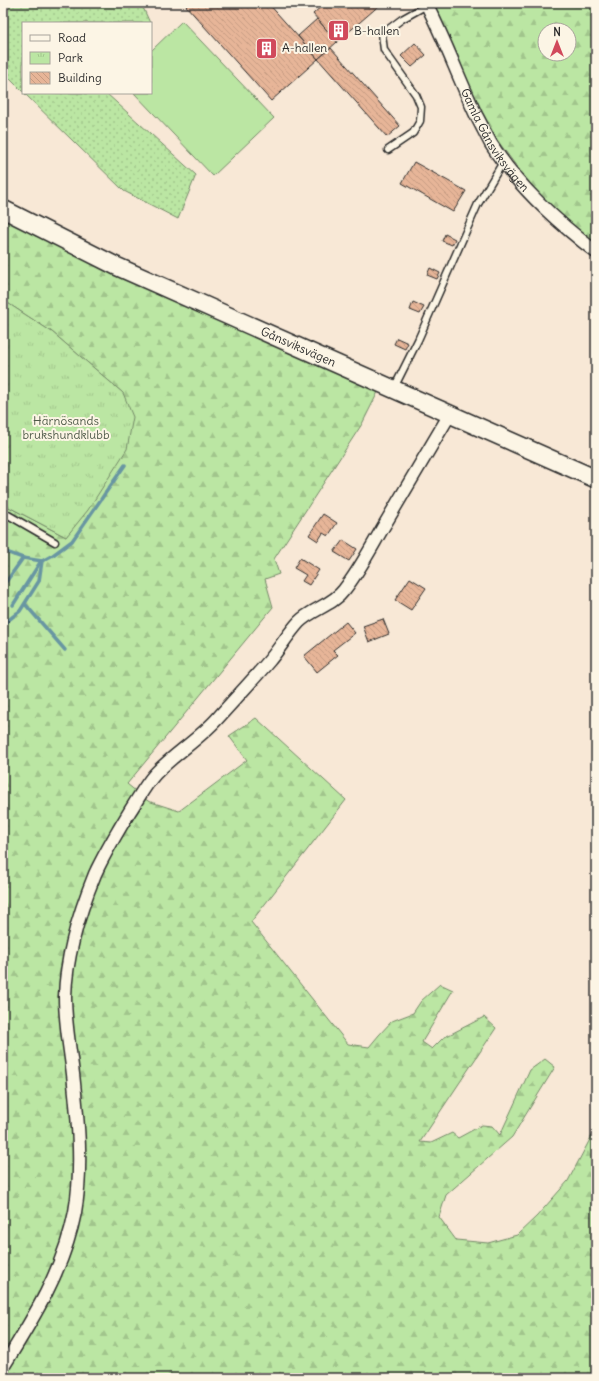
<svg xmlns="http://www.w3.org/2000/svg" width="599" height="1381" font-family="Delius,sans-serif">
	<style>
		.grass { fill: url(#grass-dots); stroke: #738867 }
		.forest { fill: url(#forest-firs); stroke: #738867; fill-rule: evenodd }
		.park { fill: url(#park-tufts); stroke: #738867 }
		.pitch { fill: #bbe6a3; stroke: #738867 }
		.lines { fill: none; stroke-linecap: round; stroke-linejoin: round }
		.stream { stroke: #6896a2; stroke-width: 3.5 }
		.building { fill: url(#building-back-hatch); stroke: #2b2b2b }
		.service-casing { stroke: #2b2b2b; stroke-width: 9 }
		.minor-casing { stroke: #2b2b2b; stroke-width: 15 }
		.secondary-casing { stroke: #2b2b2b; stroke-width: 20 }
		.service { stroke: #fcf5e5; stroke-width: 6 }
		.minor { stroke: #fcf5e5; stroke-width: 12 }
		.secondary { stroke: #fcf5e5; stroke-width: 17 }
		.labels { text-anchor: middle; stroke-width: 4; stroke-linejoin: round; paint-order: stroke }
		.poi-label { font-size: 12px; fill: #2b2b2b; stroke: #fcf5e5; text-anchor: start }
		.street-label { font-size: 12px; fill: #2b2b2b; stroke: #fcf5e5 }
		.park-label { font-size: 12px; fill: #4f5a49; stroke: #fcf5e5 }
	</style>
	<defs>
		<pattern id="grass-dots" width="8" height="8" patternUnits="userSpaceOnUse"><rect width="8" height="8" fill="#bbe6a3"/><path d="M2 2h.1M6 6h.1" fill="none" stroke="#a1c58c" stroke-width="1.8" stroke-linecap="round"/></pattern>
		<pattern id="forest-firs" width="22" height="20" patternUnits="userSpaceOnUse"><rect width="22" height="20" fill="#bbe6a3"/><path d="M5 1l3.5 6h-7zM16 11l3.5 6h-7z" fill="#a1c58c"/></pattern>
		<pattern id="park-tufts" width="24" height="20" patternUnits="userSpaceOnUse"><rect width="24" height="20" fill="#bbe6a3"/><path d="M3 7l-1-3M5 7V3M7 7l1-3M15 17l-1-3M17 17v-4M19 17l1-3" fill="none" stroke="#a1c58c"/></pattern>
		<pattern id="building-back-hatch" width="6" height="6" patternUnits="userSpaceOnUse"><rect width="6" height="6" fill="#e7b598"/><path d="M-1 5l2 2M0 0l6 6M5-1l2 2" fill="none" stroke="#c69c83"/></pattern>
	</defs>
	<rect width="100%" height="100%" fill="#f8e8d6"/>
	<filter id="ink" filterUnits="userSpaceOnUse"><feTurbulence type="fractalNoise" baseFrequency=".025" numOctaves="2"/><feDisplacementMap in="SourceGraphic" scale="8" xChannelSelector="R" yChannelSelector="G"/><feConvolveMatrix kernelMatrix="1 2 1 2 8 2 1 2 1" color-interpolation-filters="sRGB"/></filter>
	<g filter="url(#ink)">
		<g class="grass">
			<path d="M3,3H141L150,23H23V92L3,72Z"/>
			<path d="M24,93H106L196,175L178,219L124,191Z"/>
		</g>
		<g class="forest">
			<path d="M433,3H596V245L540,196L514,163L495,137L474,100ZM545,30H569V54H545Z"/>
			<path d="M3,215L378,392L362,424L274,559L279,574L265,579L273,607L127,784L148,801L179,811L247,760L229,736L256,718L346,800L251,922L348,1044L369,1047L379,1035L392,1021L413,1013L421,1001L440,984L453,990L422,1042L432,1049L443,1038L484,1017L496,1028L420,1142L431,1143L452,1133L458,1138L482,1125L492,1126L500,1135L530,1070L545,1059L555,1067L512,1137L446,1195L439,1217L456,1240L488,1243L517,1235L537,1216L568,1181L596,1128V1378H3V504L66,537L123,393L52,332L3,300Z"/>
		</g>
		<path class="park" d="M3,300L52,332L123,393L133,417L127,449L88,510L66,537L3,504Z"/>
		<path class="pitch" d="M182,21L274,118L213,176L134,93H151V51Z"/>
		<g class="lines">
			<g class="stream">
				<path d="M3,551L23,558L42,561L53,555L72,541L125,465"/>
				<path d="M3,586L23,558"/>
				<path d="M25,604L65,650"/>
				<path d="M13,605L41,561"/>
				<path d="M6,622L20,611L39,581L42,561"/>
			</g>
		</g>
		<g class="building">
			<path d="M190,3H268L318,59L271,101L186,6Z"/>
			<path d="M325,3H382L337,42L313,14Z"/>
			<path d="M317,19L337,42L318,59L298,36Z"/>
			<path d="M415,43L426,55L412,67L401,56Z"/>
			<path d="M331,48L400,126L387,137L318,59Z"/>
			<path d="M414,162L466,191L453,212L402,183Z"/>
			<path d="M445,234L455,239L452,245L442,241Z"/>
			<path d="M430,268L440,273L437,279L427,275Z"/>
			<path d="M413,302L424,307L420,314L410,310Z"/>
			<path d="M397,338L408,343L405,349L394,344Z"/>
			<path d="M323,514L337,523L328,536L323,533L318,541L309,535Z"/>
			<path d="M343,540L357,549L349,561L334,552Z"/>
			<path d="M300,558L319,570L309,585L302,581L306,575L294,568Z"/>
			<path d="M410,578L426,588L411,610L395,600Z"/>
			<path d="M383,619L389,634L369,642L363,626Z"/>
			<path d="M346,622L355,633L333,650L338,655L317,672L304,656Z"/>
		</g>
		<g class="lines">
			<defs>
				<g id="service">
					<path d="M388,150L413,133L420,121L421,107L416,95L384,50L382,34L402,19L427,5"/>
					<path d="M394,388L418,340L478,204L503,162"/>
					<path d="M3,512L55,542"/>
				</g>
				<g id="minor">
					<path id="s1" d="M426,3C445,40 459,79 477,117C482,126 486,135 491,144C517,186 557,222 596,252"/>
					<path d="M3,1367C33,1319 64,1269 75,1212C83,1167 78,1120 73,1074C70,1049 65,1023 65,997C66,955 79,913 95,874C105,852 118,831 130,811C138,799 145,785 155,774C174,754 198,740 217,719C234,700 252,681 269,661C279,649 288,634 299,622C312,609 333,605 344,590C360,570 372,546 385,524C406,488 428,451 450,414"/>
				</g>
				<g id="secondary">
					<path id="s2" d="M3,209L116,266L596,479"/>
				</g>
			</defs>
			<use href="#service" class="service-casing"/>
			<use href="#minor" class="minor-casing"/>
			<use href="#secondary" class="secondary-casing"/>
			<use href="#service" class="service"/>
			<use href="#minor" class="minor"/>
			<use href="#secondary" class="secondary"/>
		</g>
	</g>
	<defs>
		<symbol id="building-square" viewBox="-11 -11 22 22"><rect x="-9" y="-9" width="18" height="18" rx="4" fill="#d1495b" stroke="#fcf5e5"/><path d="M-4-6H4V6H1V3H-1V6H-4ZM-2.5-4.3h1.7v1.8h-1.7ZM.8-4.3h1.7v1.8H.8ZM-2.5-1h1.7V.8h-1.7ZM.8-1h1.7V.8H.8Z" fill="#fff"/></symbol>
	</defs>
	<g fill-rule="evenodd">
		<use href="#building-square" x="326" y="18" width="25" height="25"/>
		<use href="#building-square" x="254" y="36" width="25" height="25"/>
	</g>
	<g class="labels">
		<g class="poi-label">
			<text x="354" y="35">B-hallen</text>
			<text x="282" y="52">A-hallen</text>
		</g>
		<g class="street-label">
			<text dy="4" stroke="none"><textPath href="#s1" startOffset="154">Gamla Gånsviksvägen</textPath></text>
			<text dy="4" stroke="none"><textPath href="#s2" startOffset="326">Gånsviksvägen</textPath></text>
		</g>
		<g class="park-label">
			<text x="66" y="425">Härnösands<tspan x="66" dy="14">brukshundklubb</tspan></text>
		</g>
	</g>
	<rect width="599" height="1381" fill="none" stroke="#fcf5e5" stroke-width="16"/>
	<rect x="8" y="8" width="583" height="1365" fill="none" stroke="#2b2b2b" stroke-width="1.5" filter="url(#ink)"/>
	<rect x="22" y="22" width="130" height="72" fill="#fcf5e5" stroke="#a8a49b"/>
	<rect x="30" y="35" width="20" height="6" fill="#fcf5e5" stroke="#a8a49b"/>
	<text x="58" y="42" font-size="12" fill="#2b2b2b">Road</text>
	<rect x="30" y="52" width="20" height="12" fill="url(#park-tufts)" stroke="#a8a49b"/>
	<text x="58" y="62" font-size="12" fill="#2b2b2b">Park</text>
	<rect x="30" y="72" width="20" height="12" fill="url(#building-back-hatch)" stroke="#a8a49b"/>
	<text x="58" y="82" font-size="12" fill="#2b2b2b">Building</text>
	<g transform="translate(557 42)"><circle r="19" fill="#fcf5e5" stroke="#a8a49b"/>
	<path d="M0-3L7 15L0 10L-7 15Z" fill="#d1495b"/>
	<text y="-6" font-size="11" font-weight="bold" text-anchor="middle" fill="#2b2b2b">N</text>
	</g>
</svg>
